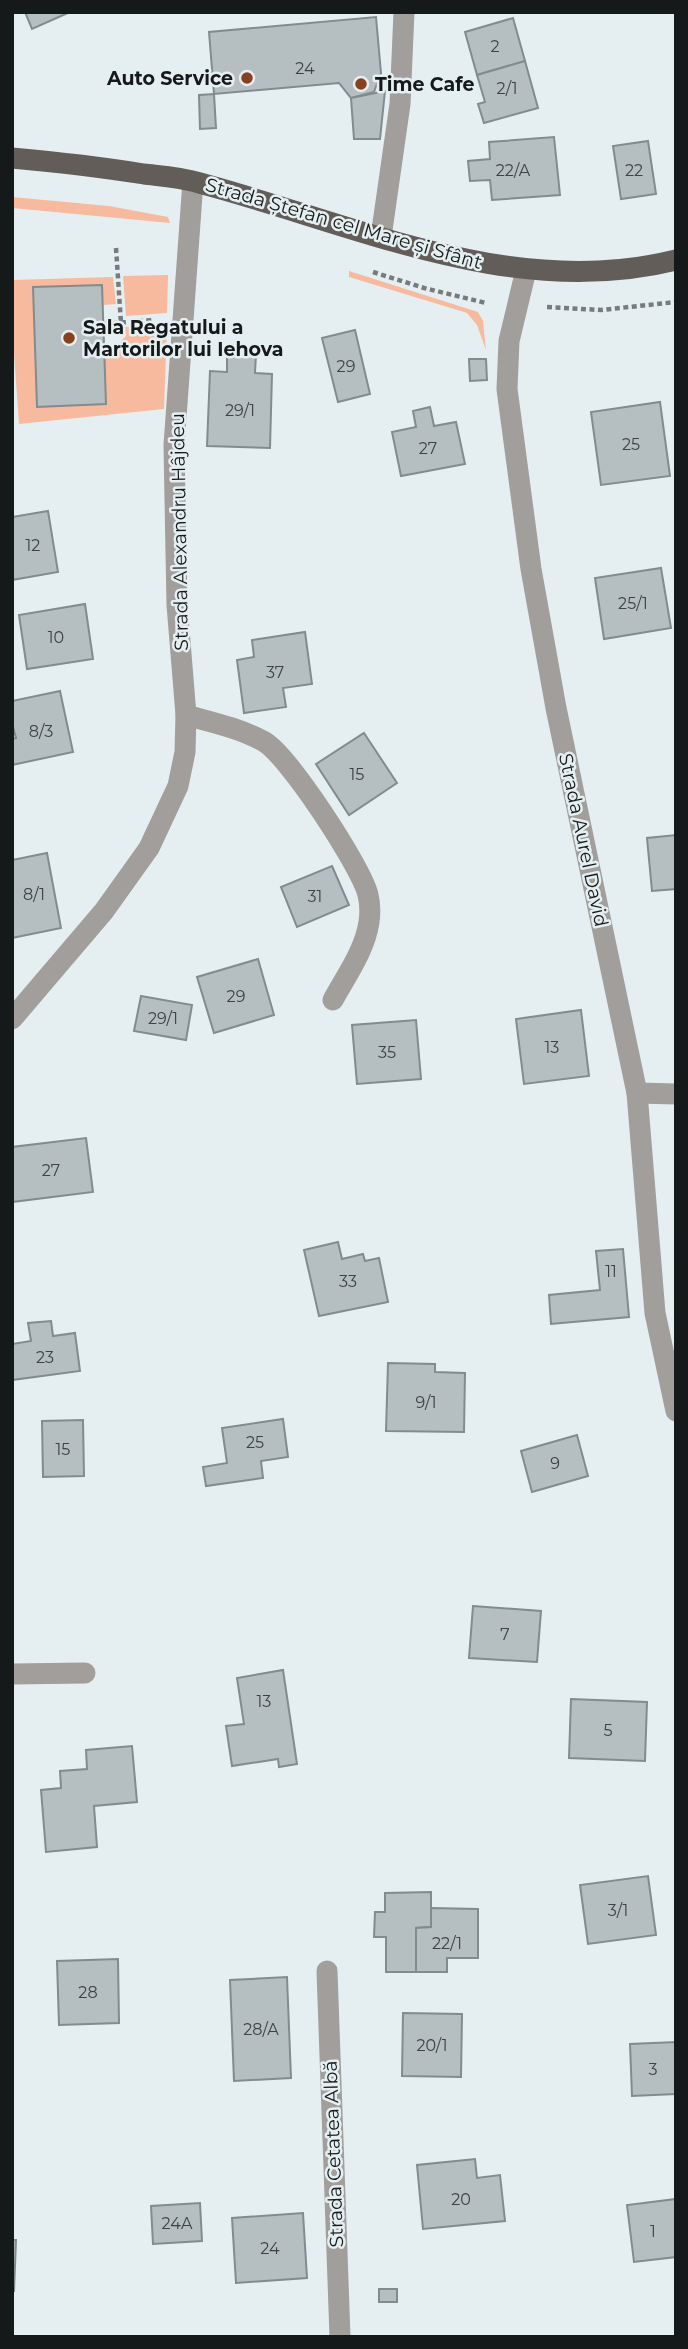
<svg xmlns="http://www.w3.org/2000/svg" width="688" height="2349" font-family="Montserrat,sans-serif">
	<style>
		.green { fill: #f7ba9f }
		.building { fill: #b5bec0; stroke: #828b8d; stroke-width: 2 }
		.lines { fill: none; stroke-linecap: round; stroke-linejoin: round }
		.path { stroke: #767c7e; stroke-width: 4.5; stroke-dasharray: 5 3.5; stroke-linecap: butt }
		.minor { stroke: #a19e9c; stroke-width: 21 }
		.major { stroke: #635d5a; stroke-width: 21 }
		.poi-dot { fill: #88411e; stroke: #e5eff1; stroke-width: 2.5 }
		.labels { text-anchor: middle; stroke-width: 5; stroke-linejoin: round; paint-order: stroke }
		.number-label { font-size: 16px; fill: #3e4244 }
		.poi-label { font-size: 19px; font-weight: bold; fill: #16191a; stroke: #e5eff1; text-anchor: start }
		.street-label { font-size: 19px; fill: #16191a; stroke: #e5eff1 }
	</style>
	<rect width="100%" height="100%" fill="#e5eff1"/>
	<g class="green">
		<path d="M12,197L109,206L168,217L170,223L12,208Z"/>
		<path d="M349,271L478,312L483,321L486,350L477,325L467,313L349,277Z"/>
		<path d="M168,275L167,313L126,316L123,276Z"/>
		<path d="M113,277L116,304L103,305L102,285L33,287L37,407L106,404L104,351H111L126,336L125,327L167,325L164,409L19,424L12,325V280Z"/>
	</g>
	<g class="building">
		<path d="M25,12H70L32,29Z"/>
		<path d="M376,17L381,73L374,92L351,98L339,83L214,94L209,32Z"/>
		<path d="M513,18L525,61L477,75L465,32Z"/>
		<path d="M525,61L538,108L484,123L478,104L485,102L477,75Z"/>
		<path d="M385,91L380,139H354L351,98Z"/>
		<path d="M214,94L216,128L200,129L199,95Z"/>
		<path d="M554,137L560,195L492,200L490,180L470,181L468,161L490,159L489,142Z"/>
		<path d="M648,141L656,194L621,199L613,146Z"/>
		<path d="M102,285L106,404L37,407L33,287Z"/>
		<path d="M355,330L370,394L338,402L322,338Z"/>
		<path d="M227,354H256L255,373L272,374L270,448L207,446L210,371L227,372Z"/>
		<path d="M469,359H486L487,380L470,381Z"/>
		<path d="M660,402L670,476L601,485L591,412Z"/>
		<path d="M430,407L434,426L456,422L465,464L401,476L392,432L416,427L413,411Z"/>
		<path d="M48,511L58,572L12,580V517Z"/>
		<path d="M661,568L671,628L604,639L595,578Z"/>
		<path d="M85,604L93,659L27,669L19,615Z"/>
		<path d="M305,632L312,684L283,688L286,707L244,713L237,660L254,657L252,640Z"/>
		<path d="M60,691L73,752L12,765V739L16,738L12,723V701Z"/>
		<path d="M364,733L397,783L349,815L316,764Z"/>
		<path d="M676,835V889L652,891L647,838Z"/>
		<path d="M47,853L61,928L12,938V860Z"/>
		<path d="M332,866L349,905L297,927L281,887Z"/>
		<path d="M258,959L274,1015L214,1033L197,977Z"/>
		<path d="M141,996L192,1005L186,1040L134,1031Z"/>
		<path d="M581,1010L589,1076L524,1084L516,1019Z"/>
		<path d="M416,1020L421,1079L357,1084L352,1025Z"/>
		<path d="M86,1138L93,1192L12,1202V1147Z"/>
		<path d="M338,1242L342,1259L363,1254L365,1261L379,1258L388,1302L319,1316L304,1250Z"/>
		<path d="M623,1249L629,1317L551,1324L549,1295L600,1290L596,1251Z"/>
		<path d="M51,1321L53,1336L75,1333L80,1371L12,1380V1344L31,1341L28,1323Z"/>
		<path d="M388,1363L435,1364V1372L465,1373L464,1432L386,1431Z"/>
		<path d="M283,1419L288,1457L261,1461L263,1478L206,1486L203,1467L227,1463L222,1428Z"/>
		<path d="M83,1420L84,1476L43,1477L42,1421Z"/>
		<path d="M577,1435L588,1476L532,1492L521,1451Z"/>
		<path d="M473,1606L541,1611L537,1662L469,1658Z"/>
		<path d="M283,1670L297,1764L279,1767L278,1759L232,1766L226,1726L244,1724L237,1678Z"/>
		<path d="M571,1699L647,1702L645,1761L569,1758Z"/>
		<path d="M132,1746L137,1802L94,1806L97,1847L46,1852L41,1790L61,1788L60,1771L87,1769L86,1750Z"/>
		<path d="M648,1876L656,1935L588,1944L580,1885Z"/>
		<path d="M431,1892V1927L416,1928V1972H386V1937H374L375,1912H385V1893Z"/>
		<path d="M431,1908L478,1909V1958H447V1972H416V1928L431,1927Z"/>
		<path d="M118,1959L119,2023L59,2025L57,1961Z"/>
		<path d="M287,1977L291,2078L234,2081L230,1980Z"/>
		<path d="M403,2013L462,2014L461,2077L402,2076Z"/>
		<path d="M676,2042V2094L632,2096L630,2044Z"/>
		<path d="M475,2159L477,2178L500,2175L505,2221L423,2229L417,2165Z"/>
		<path d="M676,2199V2257L634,2262L627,2205Z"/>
		<path d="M200,2203L202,2241L153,2244L151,2206Z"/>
		<path d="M303,2213L307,2278L236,2283L232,2218Z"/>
		<path d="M12,2240H16L14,2291H12Z"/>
		<rect x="379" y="2289" width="18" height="13"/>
	</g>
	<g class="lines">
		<g class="path">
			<path d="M116,248L121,323"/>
			<path d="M373,272L424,288L486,303"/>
			<path d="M547,307L601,310L676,302"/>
			<path d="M104,324L153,320"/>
		</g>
		<g class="minor">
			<path d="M381,237L400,104L404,12"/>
			<path d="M526,270L509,341L507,389L531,569L556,708L637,1093L655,1313L676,1411"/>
			<path d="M186,715C211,722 239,728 263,741C287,753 362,868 368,895C370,903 370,915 369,922C365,950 346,976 333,1000"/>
			<path d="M12,1019L104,911L149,848L178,786L185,752L186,715L177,605L174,445L193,181"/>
			<path d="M637,1093L676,1094"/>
			<path d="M12,1674L85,1673"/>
			<path d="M327,1971L340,2337"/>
		</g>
		<path class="major" d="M12,158C56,162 100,167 144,174C161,176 179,177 196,182C352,223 512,301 676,260"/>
	</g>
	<g class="poi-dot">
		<circle cx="247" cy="78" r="7"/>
		<circle cx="361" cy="84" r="7"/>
		<circle cx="69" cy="338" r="7"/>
	</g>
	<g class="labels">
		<g class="number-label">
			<text x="495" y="52">2</text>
			<text x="305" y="74">24</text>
			<text x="507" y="94">2/1</text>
			<text x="513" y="176">22/A</text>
			<text x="634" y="176">22</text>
			<text x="346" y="372">29</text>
			<text x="240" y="416">29/1</text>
			<text x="631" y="450">25</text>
			<text x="428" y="454">27</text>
			<text x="33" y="551">12</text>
			<text x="633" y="609">25/1</text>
			<text x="56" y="643">10</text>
			<text x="275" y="678">37</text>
			<text x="41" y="737">8/3</text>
			<text x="357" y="780">15</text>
			<text x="34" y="900">8/1</text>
			<text x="315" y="902">31</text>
			<text x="236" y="1002">29</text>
			<text x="163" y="1024">29/1</text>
			<text x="552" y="1053">13</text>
			<text x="387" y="1058">35</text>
			<text x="51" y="1176">27</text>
			<text x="611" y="1277">11</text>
			<text x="348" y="1287">33</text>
			<text x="45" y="1363">23</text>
			<text x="426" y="1408">9/1</text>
			<text x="255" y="1448">25</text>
			<text x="63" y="1455">15</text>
			<text x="555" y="1469">9</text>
			<text x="505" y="1640">7</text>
			<text x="264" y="1707">13</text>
			<text x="608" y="1736">5</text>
			<text x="618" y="1916">3/1</text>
			<text x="447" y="1949">22/1</text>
			<text x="88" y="1998">28</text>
			<text x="261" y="2035">28/A</text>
			<text x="432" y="2051">20/1</text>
			<text x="653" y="2075">3</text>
			<text x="461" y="2205">20</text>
			<text x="177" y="2229">24A</text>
			<text x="653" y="2237">1</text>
			<text x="270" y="2254">24</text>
		</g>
		<g class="poi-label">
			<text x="233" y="85" text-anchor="end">Auto Service</text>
			<text x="375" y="91">Time Cafe</text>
			<text x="83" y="334">Sala Regatului a<tspan x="83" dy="22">Martorilor lui Iehova</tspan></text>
		</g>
		<g class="street-label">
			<text transform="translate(344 223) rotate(16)" y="7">Strada Ștefan cel Mare și Sfânt</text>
			<text transform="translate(179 532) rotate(-91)" y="7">Strada Alexandru Hâjdeu</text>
			<text transform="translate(584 840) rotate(78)" y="7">Strada Aurel David</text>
			<text transform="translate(333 2154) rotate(-92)" y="7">Strada Cetatea Albă</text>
		</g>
	</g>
	<rect width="688" height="2349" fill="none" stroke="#16191a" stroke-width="28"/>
</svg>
